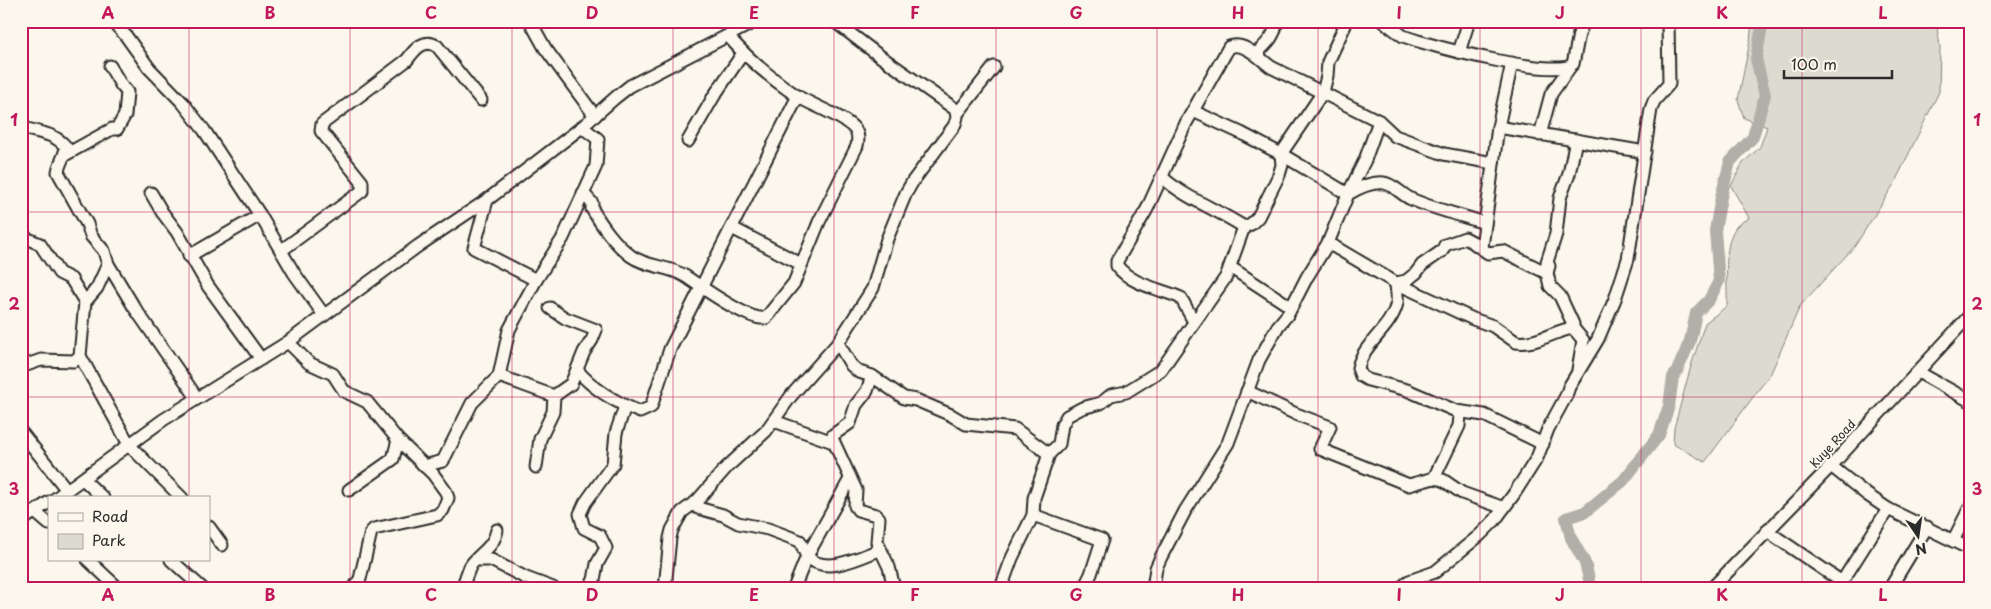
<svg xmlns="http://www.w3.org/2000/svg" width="1991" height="609" font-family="'Playpen Sans',sans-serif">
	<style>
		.green { fill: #dddad0; stroke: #84827e }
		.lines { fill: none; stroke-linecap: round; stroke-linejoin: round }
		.river { stroke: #b1afa7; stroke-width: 12 }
		.minor-casing { stroke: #2b2b2b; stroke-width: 15 }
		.minor { stroke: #fbf7ec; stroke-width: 11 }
		.grid { fill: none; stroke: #c2185b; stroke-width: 1; stroke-opacity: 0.55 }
		.labels { text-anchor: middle; stroke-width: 4; stroke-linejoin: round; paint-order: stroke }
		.street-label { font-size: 12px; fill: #2b2b2b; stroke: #fbf7ec }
		.neatline { fill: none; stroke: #c2185b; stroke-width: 2 }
		.grid-label { font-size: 16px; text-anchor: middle; font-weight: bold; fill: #c2185b }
	</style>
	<rect width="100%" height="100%" fill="#fbf7ec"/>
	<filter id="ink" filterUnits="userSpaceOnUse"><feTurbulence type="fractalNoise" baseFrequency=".02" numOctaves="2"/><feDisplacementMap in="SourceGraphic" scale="10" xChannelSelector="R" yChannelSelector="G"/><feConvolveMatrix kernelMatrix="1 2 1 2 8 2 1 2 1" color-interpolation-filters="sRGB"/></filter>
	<g filter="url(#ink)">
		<path class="green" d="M1752,21H1936L1940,46L1939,92L1894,184L1855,246L1800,306L1771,373L1705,462L1673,444L1674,428L1691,366L1705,323L1727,306C1728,282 1722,246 1736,227C1739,223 1746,220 1749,218L1731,186L1742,164L1760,147L1767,127L1744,118L1738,100L1750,41Z"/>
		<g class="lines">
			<path class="river" d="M1589,579L1585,563L1571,538L1566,518L1585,512L1623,481L1659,435L1669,406L1673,377L1677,371L1690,341L1696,313L1709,300L1719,281L1715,231L1721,197L1730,162L1753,137L1765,95L1756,59L1763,21"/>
			<defs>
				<g id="minor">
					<path d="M112,21L126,36L149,68L183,103L204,130L260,215L294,273L324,315"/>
					<path d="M530,21L545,48L595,116"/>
					<path d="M1383,21L1403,36L1418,41C1442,48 1556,79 1573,64L1579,34L1584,21"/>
					<path d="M1459,52L1469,21"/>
					<path d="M1256,54C1265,45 1277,35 1276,21"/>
					<path d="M1193,111L1241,133L1281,154L1348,194C1358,188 1372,181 1384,183C1393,184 1402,195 1411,199C1434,209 1460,215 1485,223"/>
					<path d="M957,114L994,67"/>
					<path d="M21,127C37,133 54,132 66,147C65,157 59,163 58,172L87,224L91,236L104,251L108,264L97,288L85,302L80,356L130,446L182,498"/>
					<path d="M1498,127L1645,152"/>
					<path d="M1540,135L1551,94L1570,67"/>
					<path d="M688,141L714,96L743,53"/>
					<path d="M65,155L112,129H117L125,115L127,92L121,85L110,66"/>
					<path d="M151,193L162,212L177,232L208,286L261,359"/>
					<path d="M583,193L592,203V209C603,227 614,243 631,256C646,267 669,266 685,276C700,286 750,322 766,318L794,283L819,222L857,146C858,141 859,136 856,131C849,118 811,105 797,96C772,79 747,58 728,36"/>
					<path d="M487,200L474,248L536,280"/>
					<path d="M1244,227L1251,224L1258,217L1279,175L1282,165L1281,154L1323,92L1327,76L1328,62L1347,21"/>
					<path d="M732,228L801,264"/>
					<path d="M21,236L40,244L59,273L71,279L85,302"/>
					<path d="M1328,243L1396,283L1473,319L1493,326L1516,342C1537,345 1553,331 1573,328"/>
					<path d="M1475,244L1488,253L1503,251L1547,273L1550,286L1560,296L1573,324V328L1583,340L1578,370"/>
					<path d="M282,250L362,191V182L321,131L322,124L407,60C415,49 424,38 437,46L481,100"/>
					<path d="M189,256L260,215"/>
					<path d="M108,264L134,307L197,398"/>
					<path d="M1230,267L1291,307"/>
					<path d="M1547,273L1549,266L1547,262L1556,234L1560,198L1569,174L1576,140"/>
					<path d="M550,308L565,318L596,330L592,340L584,352L571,384L554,396"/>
					<path d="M1194,322L1181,298C1159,288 1133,286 1117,266V261L1147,209L1186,123L1229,47C1245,41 1260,59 1271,67L1379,121L1395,136L1444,154L1493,163"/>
					<path d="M288,342L309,363L333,374L344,391L367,402L398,440L433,474L446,492L448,498L443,510L437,515L374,529L371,532L360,579L354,588"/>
					<path d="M838,343L851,365L859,372L872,376L904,398L916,400L951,415L966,424L1015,429L1049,454L1059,444L1062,425L1067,416L1082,408L1101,403L1111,395L1126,392L1161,370L1226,277L1244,227C1217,209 1186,199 1162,177"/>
					<path d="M21,367L41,360L74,361L80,356"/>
					<path d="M577,370C593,389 617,403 640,412L651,407L670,349L798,96"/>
					<path d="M1918,372L1970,401"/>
					<path d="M499,376L554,396"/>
					<path d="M872,376L867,391L856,405L850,423L833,435L832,438L856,490L855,506L858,510L876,515L879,518L877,542L889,567L894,588"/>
					<path d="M1247,391L1296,414L1330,427L1320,449L1409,485L1434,478L1443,480L1462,493L1504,508"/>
					<path d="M1456,411L1484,415L1543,444"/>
					<path d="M774,421L833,442"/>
					<path d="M21,432L67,490"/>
					<path d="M424,466L443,461L472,403L499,376L509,330L536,280L563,238L596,166L598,139L582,127"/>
					<path d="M1831,466L1866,494L1888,509L1970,549"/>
					<path d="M536,467L540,439L553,412L554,396"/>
					<path d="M1434,478L1459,426L1460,415L1456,411L1407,390L1368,380L1361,376L1358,368C1363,343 1391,329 1397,303C1398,297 1396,289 1396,283L1406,281L1416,273L1422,265L1442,251L1445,245L1465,238L1482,247L1498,127L1512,63"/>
					<path d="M83,479L103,498"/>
					<path d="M349,490L393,459L398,440"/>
					<path d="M56,498L163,420L288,342L418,246L487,200L582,127L616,97L630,86L756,21"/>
					<path d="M698,508L723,515L738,523L768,529L800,541C803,546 804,552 807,556C824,576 861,557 879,550"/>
					<path d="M35,512L49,524"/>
					<path d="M1033,515L1102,540L1091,574L1084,588"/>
					<path d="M21,521L49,502"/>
					<path d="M209,527L222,545"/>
					<path d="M1767,531L1842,582"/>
					<path d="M1953,541L1970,507"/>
					<path d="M88,560L118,588"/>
					<path d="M171,560L202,588"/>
					<path d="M477,560H491L526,578L553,588"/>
					<path d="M462,588C465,581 467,572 471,565C481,552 494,547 497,530"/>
					<path d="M589,588L594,580L597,564L606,548L600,536L584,528L580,514L585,503L613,464L616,433L625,406"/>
					<path d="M665,588L670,538L672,530L682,512L697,501L726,468L766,431L791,396L838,343L873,288L887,239L906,193L913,181L954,126C957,120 958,116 955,109L877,54L834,21"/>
					<path d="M794,588L807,556L850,479"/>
					<path d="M1001,588L1012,558L1033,515L1034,498L1049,454"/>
					<path d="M1153,588L1156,568L1161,557L1185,511L1228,443L1259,360L1278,326L1288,314L1307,277L1328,243L1348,194L1365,160L1379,121"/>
					<path d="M1401,588L1409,581L1435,572L1480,535L1495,520L1514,494L1537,458L1548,429L1566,396L1569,387L1598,339L1615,299L1628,259L1651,109L1654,101L1669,84L1668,21"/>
					<path d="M1712,588L1831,466L1970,315"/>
					<path d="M1838,588L1888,509"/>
					<path d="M1890,588L1927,527"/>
				</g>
			</defs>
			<use href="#minor" class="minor-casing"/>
			<use href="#minor" class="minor"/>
		</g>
	</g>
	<path class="grid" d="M189,21V498M350,21V588M512,21V588M673,21V588M834,21V588M996,21V588M1157,21V588M1318,21V588M1480,21V588M1641,21V588M1802,21V588M21,212H1970M21,397H1970M189,560V588"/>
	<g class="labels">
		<g class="street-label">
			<text transform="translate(1833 444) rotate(-47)" y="4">Kuye Road</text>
		</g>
	</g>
	<rect width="1991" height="609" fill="none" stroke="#fbf7ec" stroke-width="55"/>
	<rect x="48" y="496" width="162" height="65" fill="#fbf7ec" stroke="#a8a59f"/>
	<rect x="58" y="513" width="25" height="8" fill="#fbf7ec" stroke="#a8a59f"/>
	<text x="92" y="522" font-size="15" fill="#2b2b2b">Road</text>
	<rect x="58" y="534" width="25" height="15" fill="#dddad0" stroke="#a8a59f"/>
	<text x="92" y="546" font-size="15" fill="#2b2b2b">Park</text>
	<g transform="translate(1918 536) rotate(167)" stroke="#fbf7ec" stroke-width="4" paint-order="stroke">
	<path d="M0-4L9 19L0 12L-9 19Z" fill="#2b2b2b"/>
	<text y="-8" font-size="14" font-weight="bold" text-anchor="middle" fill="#2b2b2b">N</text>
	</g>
	<path d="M1784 70v8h108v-8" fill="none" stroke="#2b2b2b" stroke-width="2.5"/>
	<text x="1791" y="70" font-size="15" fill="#2b2b2b" stroke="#fbf7ec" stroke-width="4" paint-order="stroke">100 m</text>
	<rect x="28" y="28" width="1936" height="554" class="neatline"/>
	<g class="grid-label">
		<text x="108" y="19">A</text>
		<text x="270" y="19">B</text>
		<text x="431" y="19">C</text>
		<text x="592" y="19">D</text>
		<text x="754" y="19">E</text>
		<text x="915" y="19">F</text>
		<text x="1076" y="19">G</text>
		<text x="1238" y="19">H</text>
		<text x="1399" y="19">I</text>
		<text x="1560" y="19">J</text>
		<text x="1722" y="19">K</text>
		<text x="1883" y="19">L</text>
		<text x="14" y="126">1</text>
		<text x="1977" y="126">1</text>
		<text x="14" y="310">2</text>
		<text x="1977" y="310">2</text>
		<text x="14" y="495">3</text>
		<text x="1977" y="495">3</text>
		<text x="108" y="601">A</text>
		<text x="270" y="601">B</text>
		<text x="431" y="601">C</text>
		<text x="592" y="601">D</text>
		<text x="754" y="601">E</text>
		<text x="915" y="601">F</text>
		<text x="1076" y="601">G</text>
		<text x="1238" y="601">H</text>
		<text x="1399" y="601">I</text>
		<text x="1560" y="601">J</text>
		<text x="1722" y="601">K</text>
		<text x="1883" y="601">L</text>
	</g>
</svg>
